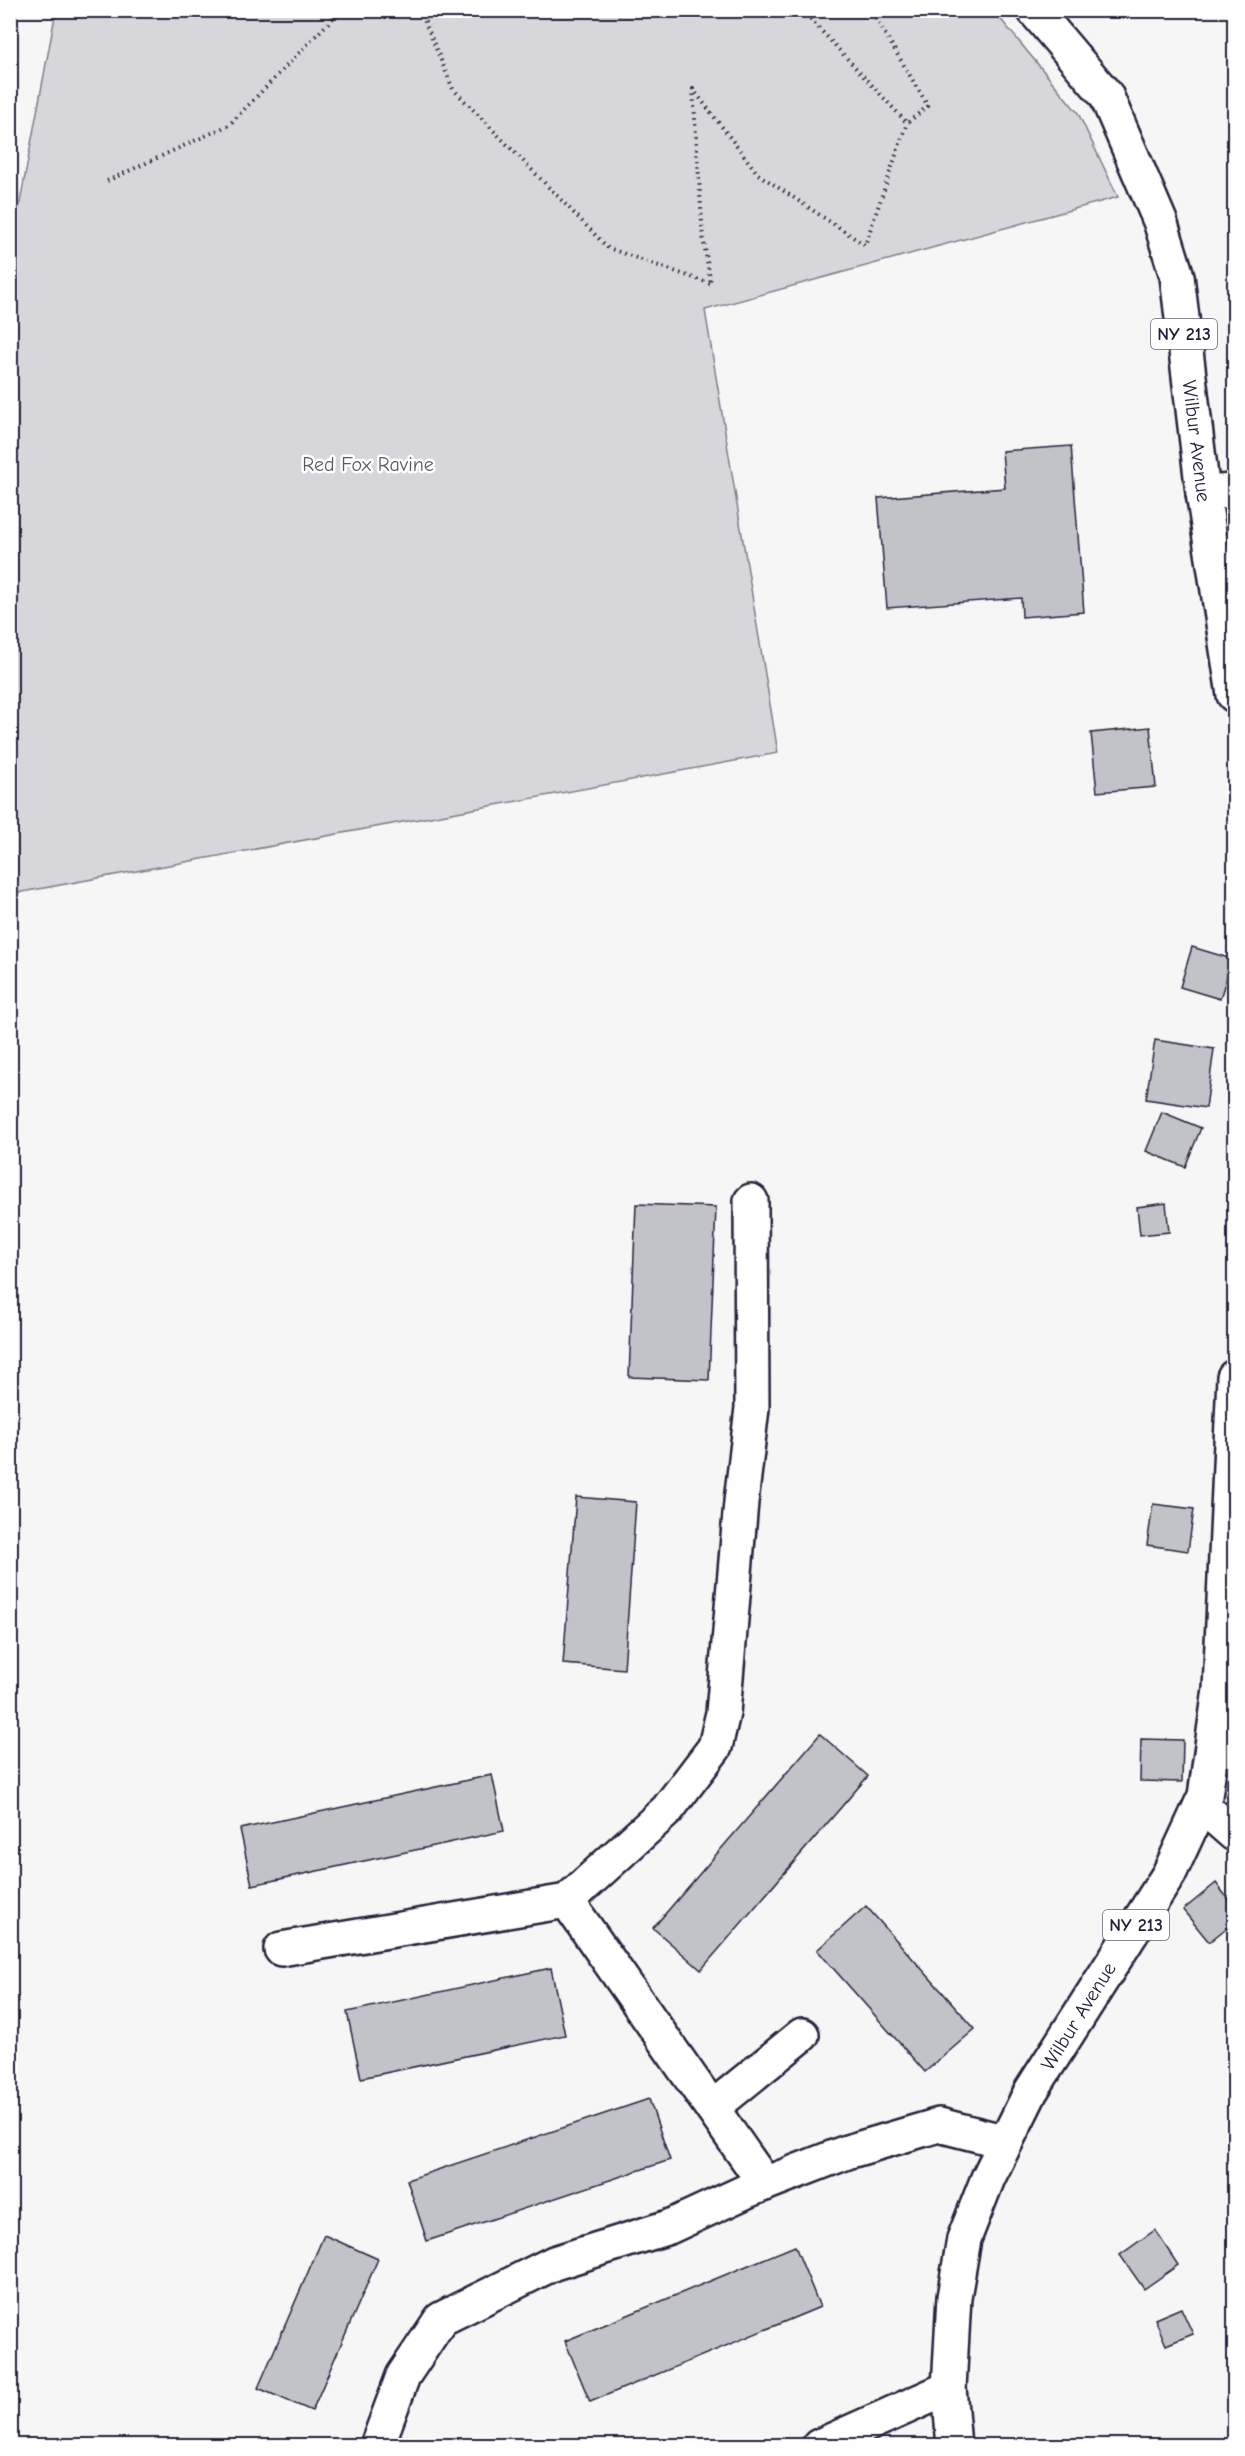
<svg xmlns="http://www.w3.org/2000/svg" width="1245" height="2456" font-family="'Comic Neue',sans-serif">
	<style>
		.green { fill: #d7d7db; stroke: #7c7c8b; stroke-width: 1.5 }
		.building { fill: #c2c2c9; stroke: #22223b; stroke-width: 1.5 }
		.lines { fill: none; stroke-linecap: round; stroke-linejoin: round }
		.minor-casing { stroke: #22223b; stroke-width: 38 }
		.major-casing { stroke: #22223b; stroke-width: 38 }
		.path { stroke: #22223b; stroke-width: 4; stroke-dasharray: 1.5 4.5; stroke-linecap: butt }
		.minor { stroke: #fff; stroke-width: 33 }
		.major { stroke: #fff; stroke-width: 33 }
		.labels { text-anchor: middle; stroke-width: 5; stroke-linejoin: round; paint-order: stroke }
		.shield { fill: #fff; stroke: #646476; stroke-width: 1.5 }
		.shield-label { font-size: 18px; font-weight: bold; fill: #22223b }
		.street-label { font-size: 20px; fill: #22223b; stroke: #fff }
		.park-label { font-size: 20px; fill: #58586b; stroke: #fff }
	</style>
	<rect width="100%" height="100%" fill="#f6f6f7"/>
	<filter id="ink" filterUnits="userSpaceOnUse"><feTurbulence type="fractalNoise" baseFrequency=".0167" numOctaves="2"/><feDisplacementMap in="SourceGraphic" scale="12" xChannelSelector="R" yChannelSelector="G"/><feConvolveMatrix kernelMatrix="1 2 1 2 8 2 1 2 1" color-interpolation-filters="sRGB"/></filter>
	<g filter="url(#ink)">
		<path class="green" d="M56,11H994L1078,113L1118,197L705,310L778,753L11,894V250Z"/>
		<g class="building">
			<path d="M1071,446L1084,612L1022,617L1021,598L887,608L878,498L1005,488L1002,451Z"/>
			<path d="M1150,727L1156,787L1097,792L1091,733Z"/>
			<path d="M1192,947L1232,959L1220,999L1180,987Z"/>
			<path d="M1155,1040L1214,1049L1206,1108L1146,1099Z"/>
			<path d="M1162,1112L1201,1128L1185,1167L1146,1151Z"/>
			<path d="M1166,1203L1169,1232L1140,1235L1137,1207Z"/>
			<path d="M636,1204L716,1207L709,1380L629,1377Z"/>
			<path d="M576,1497L636,1502L624,1669L563,1664Z"/>
			<path d="M1153,1504L1194,1509L1188,1551L1147,1545Z"/>
			<path d="M820,1734L868,1776L701,1970L653,1928Z"/>
			<path d="M1141,1739L1183,1740L1182,1782L1140,1781Z"/>
			<path d="M492,1775L504,1831L252,1885L240,1829Z"/>
			<path d="M1216,1883L1234,1907V1922L1209,1942L1183,1910Z"/>
			<path d="M866,1906L975,2029L925,2072L817,1950Z"/>
			<path d="M551,1968L565,2035L361,2078L347,2012Z"/>
			<path d="M649,2099L670,2160L427,2241L407,2180Z"/>
			<path d="M1155,2230L1178,2265L1144,2289L1120,2255Z"/>
			<path d="M324,2235L378,2259L312,2411L258,2388Z"/>
			<path d="M795,2246L820,2307L590,2402L565,2341Z"/>
			<path d="M1181,2308L1193,2334L1166,2345L1155,2319Z"/>
		</g>
		<g class="lines">
			<defs>
				<g id="minor">
					<path d="M1203,493L1234,491"/>
					<path d="M1212,1750L1234,1749"/>
					<path d="M1201,1805L1234,1834"/>
					<path d="M567,1901L765,2184"/>
					<path d="M281,1949L567,1901L667,1810L715,1747L723,1713L741,1502L752,1408L751,1201"/>
					<path d="M712,2108L802,2035"/>
					<path d="M377,2446L403,2376L441,2319L554,2263L669,2227L749,2190L847,2152L939,2125L1006,2142"/>
					<path d="M819,2446L949,2388"/>
				</g>
				<g id="major">
					<path d="M1034,10L1106,95L1160,221L1177,276L1203,493L1234,695"/>
					<path d="M954,2446L949,2388L954,2297L964,2239L988,2178L1031,2091L1169,1874L1205,1796L1220,1689L1234,1377"/>
				</g>
			</defs>
			<use href="#minor" class="minor-casing"/>
			<use href="#major" class="major-casing"/>
			<g class="path">
				<path d="M420,10L453,89L608,248L711,284L703,237L693,89L758,174L865,245L907,123"/>
				<path d="M802,10L907,123L928,106L871,10"/>
				<path d="M107,181L229,125L335,16L347,10"/>
			</g>
			<use href="#minor" class="minor"/>
			<use href="#major" class="major"/>
		</g>
	</g>
	<g class="labels">
		<g class="shield">
			<rect x="1151" y="319" width="66" height="30" rx="4.5"/>
			<rect x="1103" y="1910" width="66" height="30" rx="4.5"/>
		</g>
		<g class="shield-label">
			<text x="1184" y="340">NY 213</text>
			<text x="1136" y="1931">NY 213</text>
		</g>
		<g class="street-label">
			<text transform="translate(1197 441) rotate(83)" y="7">Wilbur Avenue</text>
			<text transform="translate(1078 2016) rotate(-58)" y="7">Wilbur Avenue</text>
		</g>
		<g class="park-label">
			<text x="368" y="471">Red Fox Ravine</text>
		</g>
	</g>
	<rect width="1245" height="2456" fill="none" stroke="#fff" stroke-width="36"/>
	<rect x="18" y="18" width="1209" height="2420" fill="none" stroke="#22223b" stroke-width="2" filter="url(#ink)"/>
</svg>
